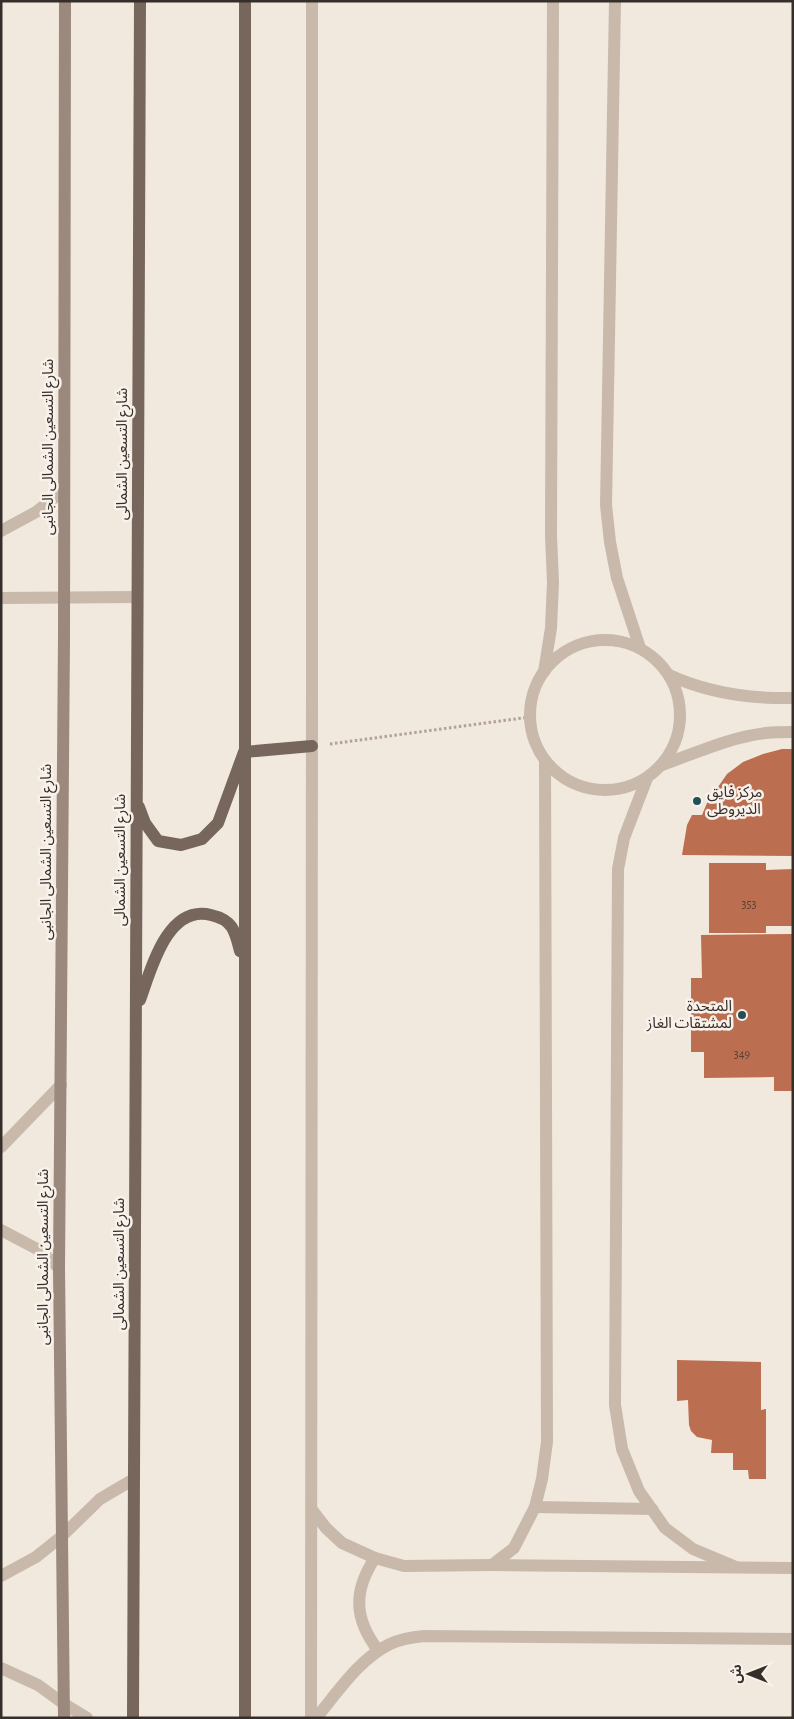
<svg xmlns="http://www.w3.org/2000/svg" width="794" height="1719" font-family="'Alegreya Sans','Noto Sans Arabic',sans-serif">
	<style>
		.building { fill: #bc6e51 }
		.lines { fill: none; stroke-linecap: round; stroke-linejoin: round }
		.path { stroke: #b4a395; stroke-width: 3; stroke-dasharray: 2.5 2.5; stroke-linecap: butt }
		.minor { stroke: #c8b9ab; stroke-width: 12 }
		.tertiary { stroke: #c8b9ab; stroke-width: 12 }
		.secondary { stroke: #9b897d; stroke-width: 12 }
		.primary { stroke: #77665c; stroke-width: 12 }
		.poi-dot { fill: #235054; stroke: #f8f2eb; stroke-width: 2 }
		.labels { text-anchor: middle; stroke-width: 5; stroke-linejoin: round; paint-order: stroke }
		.number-label { font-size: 12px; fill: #583e34 }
		.street-label { font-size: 15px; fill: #362e2a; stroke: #f8f2eb }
		.poi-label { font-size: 15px; fill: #362e2a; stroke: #f8f2eb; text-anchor: start }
	</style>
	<rect width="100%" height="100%" fill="#f1e8de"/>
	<g class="building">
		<path d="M782,749H793V856L682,855L687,825L692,815H702L707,803L727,774L743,762L763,754Z"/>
		<path d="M709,863H766V870L793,869V926H766V933H709Z"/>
		<path d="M793,934V1091H774V1077L704,1078V1052H691V978H702L701,935Z"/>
		<path d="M677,1360L761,1362V1410L766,1409V1479H749L748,1470H733V1453H711L712,1440L697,1437L691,1431L689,1425L688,1400L677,1401Z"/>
	</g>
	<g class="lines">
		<path class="path" d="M330,744L530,717"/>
		<g class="minor">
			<path d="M615,1L606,505L610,542L617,578L640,648"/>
			<path d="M1,531L36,512L64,490"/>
			<path d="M1,598L137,597"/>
			<circle cx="605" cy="715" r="75"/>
			<path d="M544,672L551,628L553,582L551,536L553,1"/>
			<path d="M669,675C708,693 750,699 793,698"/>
			<path d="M662,765C696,753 730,737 766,733C775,732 784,732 793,732"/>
			<path d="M647,778L624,838L618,869L615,1405L622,1449L639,1491L665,1528L693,1549L736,1567"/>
			<path d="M1,1147L61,1085"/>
			<path d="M1,1230L39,1250L59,1268"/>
			<path d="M535,1507L652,1509"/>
			<path d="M312,1510L326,1528L342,1543L375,1558L404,1566L492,1565L793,1568"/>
			<path d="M375,1558C353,1591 354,1619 378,1650"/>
			<path d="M492,1565L514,1548L535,1507L542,1479L547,1442L545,762"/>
			<path d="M1,1576L36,1557L61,1537L100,1499L134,1479"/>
			<path d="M1,1668L38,1685L64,1704L87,1718"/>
			<path d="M311,1718L312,689"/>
			<path d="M316,1718C338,1692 359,1659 390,1644C401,1639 413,1637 424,1636L793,1639"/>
		</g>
		<path class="tertiary" d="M312,1V689"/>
		<path class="secondary" d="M64,1718L59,1268L64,638L65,1"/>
		<g class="primary">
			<path d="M139,807L145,823L158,841L181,845L202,839L218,823L244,752L312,746"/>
			<path d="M140,1000C151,970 167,904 211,915C233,920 235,931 240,951"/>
			<path d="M133,1718L140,1"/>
			<path d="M245,1718V1"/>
		</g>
	</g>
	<g class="poi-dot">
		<circle cx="697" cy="801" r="5"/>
		<circle cx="742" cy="1015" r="5"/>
	</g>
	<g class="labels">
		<g class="number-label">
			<text x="749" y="908">353</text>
			<text x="742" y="1058">349</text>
		</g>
		<g class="street-label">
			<text transform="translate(48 447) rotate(-90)" y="5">شارع التسعين الشمالى الجانبى</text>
			<text transform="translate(122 454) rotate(-90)" y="5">شارع التسعين الشمالى</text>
			<text transform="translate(46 852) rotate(-90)" y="5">شارع التسعين الشمالى الجانبى</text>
			<text transform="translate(120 860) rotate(-90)" y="5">شارع التسعين الشمالى</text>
			<text transform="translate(43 1257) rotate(-90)" y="5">شارع التسعين الشمالى الجانبى</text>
			<text transform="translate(119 1264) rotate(-90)" y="5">شارع التسعين الشمالى</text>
		</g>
		<g class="poi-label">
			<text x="707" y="797">مركز فايق<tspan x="707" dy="17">الديروطى</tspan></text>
			<text x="732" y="1011" text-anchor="end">المتحدة<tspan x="732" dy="17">لمشتقات الغاز</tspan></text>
		</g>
	</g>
	<rect width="794" height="1719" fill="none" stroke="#362e2a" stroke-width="5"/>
	<g transform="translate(749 1674) rotate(270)" stroke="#f8f2eb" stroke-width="4" paint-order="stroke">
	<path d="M0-4L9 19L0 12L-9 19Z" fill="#362e2a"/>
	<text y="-8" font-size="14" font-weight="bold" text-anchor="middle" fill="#362e2a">ش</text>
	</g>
</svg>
